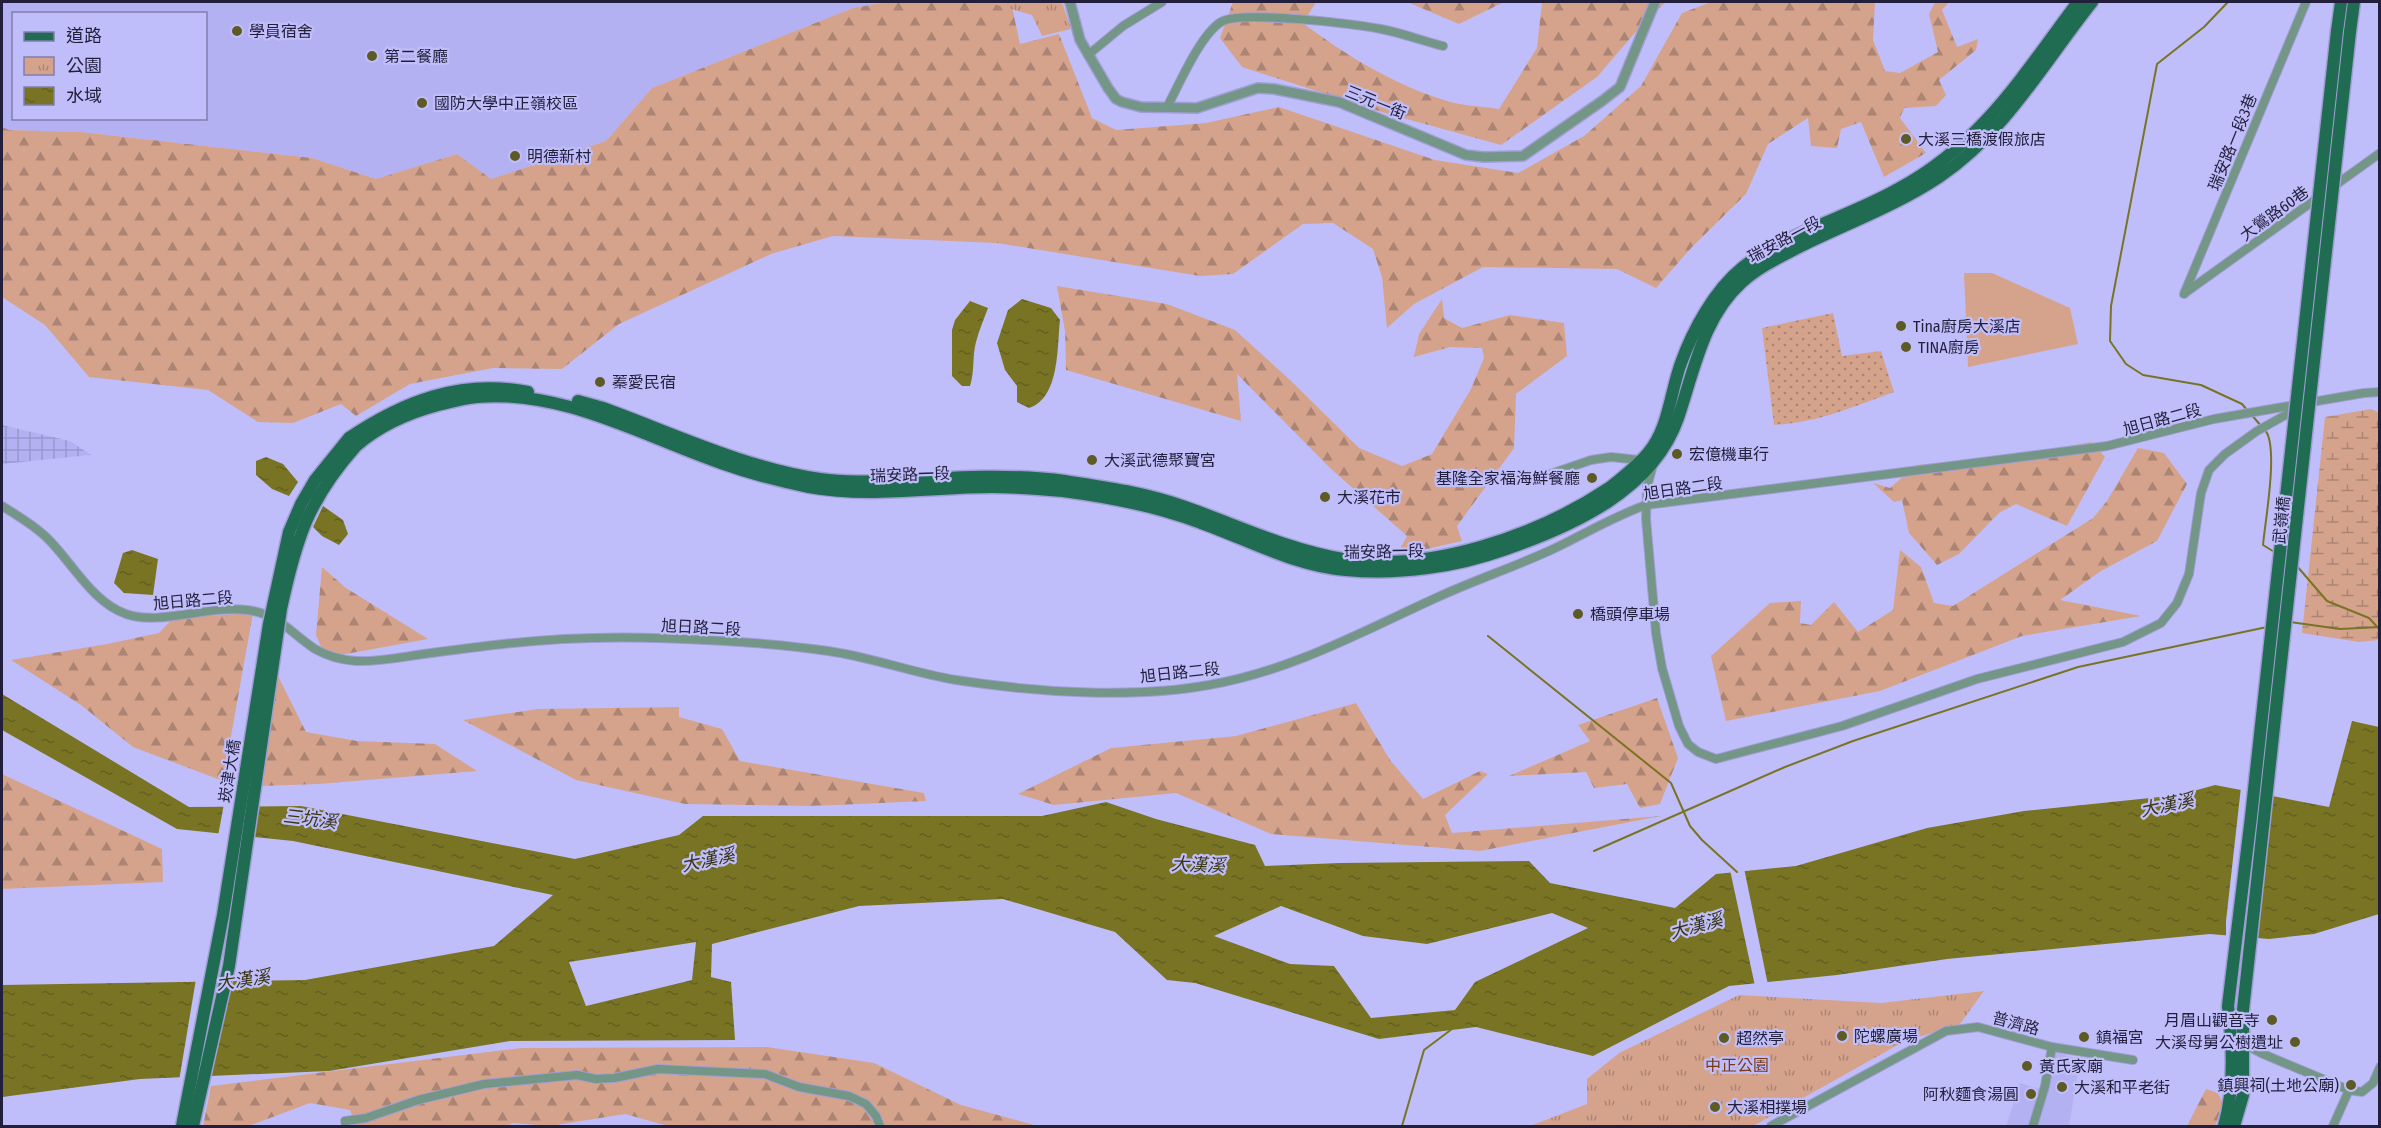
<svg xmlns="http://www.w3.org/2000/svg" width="2381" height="1128" font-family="'Fira Sans Condensed','Noto Sans TC',sans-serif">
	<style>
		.built { fill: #b4b1f2; fill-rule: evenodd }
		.industrial { fill: url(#industrial-grid) }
		.grass { fill: url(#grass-dots) }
		.forest { fill: url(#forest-firs) }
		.wetland { fill: url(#wetland-marsh) }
		.park { fill: url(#park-tufts) }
		.garden { fill: #d5a38c }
		.water { fill: url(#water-ripples); fill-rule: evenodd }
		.pier { fill: #c0befa }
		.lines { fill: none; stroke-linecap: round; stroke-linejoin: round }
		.stream { stroke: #797424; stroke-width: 2 }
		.minor-casing { stroke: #a09ed4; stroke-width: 10 }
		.tertiary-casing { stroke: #a09ed4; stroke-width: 12 }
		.primary-casing { stroke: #a09ed4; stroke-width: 15 }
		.minor { stroke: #739686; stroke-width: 8 }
		.tertiary { stroke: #739686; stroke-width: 9 }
		.primary { stroke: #206c52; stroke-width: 12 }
		.primary-bridge-casing { stroke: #a09ed4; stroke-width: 15; stroke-linecap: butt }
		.primary-bridge { stroke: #206c52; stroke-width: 12 }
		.poi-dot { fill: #5d5a26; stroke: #c0befa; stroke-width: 2 }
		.labels { text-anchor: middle; stroke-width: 4.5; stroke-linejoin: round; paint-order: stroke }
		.poi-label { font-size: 16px; fill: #221f3c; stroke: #c0befa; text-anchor: start }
		.street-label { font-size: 16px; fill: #221f3c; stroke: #c0befa }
		.park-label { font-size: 16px; fill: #7a3713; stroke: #c0befa }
		.water-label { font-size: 18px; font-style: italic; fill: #373512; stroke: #c0befa }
	</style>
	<defs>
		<pattern id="industrial-grid" width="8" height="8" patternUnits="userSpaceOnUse" patternTransform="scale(1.5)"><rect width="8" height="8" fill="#b4b1f2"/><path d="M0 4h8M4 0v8" fill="none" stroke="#9a98d0"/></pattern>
		<pattern id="grass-dots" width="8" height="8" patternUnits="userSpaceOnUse" patternTransform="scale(1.5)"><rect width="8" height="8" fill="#d5a38c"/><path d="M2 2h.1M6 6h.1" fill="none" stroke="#ac8474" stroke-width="1.8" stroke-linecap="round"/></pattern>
		<pattern id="forest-firs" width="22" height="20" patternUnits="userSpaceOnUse" patternTransform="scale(1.5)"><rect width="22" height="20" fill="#d5a38c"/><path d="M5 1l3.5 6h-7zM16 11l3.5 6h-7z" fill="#ac8474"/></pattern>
		<pattern id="wetland-marsh" width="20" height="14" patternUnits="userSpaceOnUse" patternTransform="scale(1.5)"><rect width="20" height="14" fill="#d5a38c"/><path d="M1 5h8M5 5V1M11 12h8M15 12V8" fill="none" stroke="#ac8474"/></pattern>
		<pattern id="park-tufts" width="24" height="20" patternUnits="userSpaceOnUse" patternTransform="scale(1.5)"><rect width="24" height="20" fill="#d5a38c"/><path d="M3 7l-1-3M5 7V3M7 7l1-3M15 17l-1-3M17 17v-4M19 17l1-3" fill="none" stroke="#ac8474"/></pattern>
		<pattern id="water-ripples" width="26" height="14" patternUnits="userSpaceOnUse" patternTransform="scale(1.5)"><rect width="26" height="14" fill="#797424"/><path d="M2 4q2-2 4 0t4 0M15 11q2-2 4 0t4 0" fill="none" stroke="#635f20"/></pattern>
	</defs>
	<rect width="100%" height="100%" fill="#c0befa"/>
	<g class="built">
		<path d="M2,2H887L853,8L652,88L606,141L491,179L457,154L376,179L312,158L81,132L9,130L2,127ZM14,14H206V118H14Z"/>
		<path d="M2056,1052L2080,1060L2069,1126H2006L2020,1083L2047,1091Z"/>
	</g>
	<path class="industrial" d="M2,425L70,441L91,455L2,464Z"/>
	<path class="grass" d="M1833,313L1842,356L1881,351L1894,392C1855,406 1817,423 1774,425L1762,328Z"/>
	<g class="forest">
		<path d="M887,2H1013L1012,7L1020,44L1059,34L1092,118L1116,130L1206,123L1279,107L1435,160L1518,173L1584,136L1641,86L1682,13L1711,2H1875L1873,40L1885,71L1900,73L1938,52L1929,14L1935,2H1949L1942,10L1957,47L1978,39L1976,50L1939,80L1946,95L1936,106L1904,108L1900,118L1926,153L1884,177L1861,122L1841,129L1837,148L1811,146L1808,118L1768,144L1746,194L1692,247L1656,288L1617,269L1483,267L1414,304L1387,328L1382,277L1373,249L1333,223L1303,224L1233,274L1200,276L997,243L833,236L771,254L619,324L562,369L493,368L410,384L356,416L341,404L293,423L258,422L208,390L89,377L45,325L2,297V127L9,130L81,132L312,158L376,179L457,154L491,179L606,141L652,88L853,8Z"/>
		<path d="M1233,2H1316L1303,23C1345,55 1393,84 1444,100C1461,106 1481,106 1499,109L1537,48L1542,2H1666L1646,20L1597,77L1501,145L1385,113L1242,67L1220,38Z"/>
		<path d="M1407,2H1504L1459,24Z"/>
		<path d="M1057,286L1167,304L1235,330L1289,379L1359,448L1402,466L1432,454L1471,389L1484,358L1482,348L1450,347L1414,357L1419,334L1442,299L1444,318L1462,328L1510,315L1564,323L1567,356L1516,394L1514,448L1457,526L1462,541L1396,556L1407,536L1330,468L1237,374L1241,421L1066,370L1065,331Z"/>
		<path d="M2091,442L2105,457L2067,526L2016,504L1999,513L1959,554L1937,565L1909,533L1902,500L1894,502L1873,483L1890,488L1916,465L2014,456Z"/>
		<path d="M2138,448L2164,453L2187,484L2157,541L2101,571L2060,600L2141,616L2022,636L1880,691L1726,721L1711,656L1770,603L1801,601L1800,623L1811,625L1834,602L1858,632L1893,610L1900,550L1921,567L1934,603L1953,606L2093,518L2107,501Z"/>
		<path d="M322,567L346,588L428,639L335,656L322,649L316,635Z"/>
		<path d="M253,613L223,781L133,747L81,705L11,660L107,644L159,633L173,618Z"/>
		<path d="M278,676L306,732L357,741L435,744L477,771L318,784L261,786Z"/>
		<path d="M1657,698L1678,758L1660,804L1640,808L1627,784L1594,788L1586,772L1509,776L1590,741L1578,725Z"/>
		<path d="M1356,703L1390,760L1423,799L1480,771L1488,774L1445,815L1452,833L1661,816L1480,851L1271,834L1176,793L1054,805L1018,794L1111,748L1236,736Z"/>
		<path d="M679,707V717L722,729L740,761L924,793L926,801L813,806L685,804L576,780L463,720L538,709Z"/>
		<path d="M2,774L162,849L163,882L2,889Z"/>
		<path d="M767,1047L874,1063L961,1105L1038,1126H668L625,1114L550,1126L513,1123L506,1126H356L350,1110L310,1103L249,1126H203L211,1086L521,1048Z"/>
		<path d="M2206,1089L2218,1093L2223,1104L2215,1126H2187Z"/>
	</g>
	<path class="wetland" d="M2371,409L2380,413L2379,640L2359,642L2302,633L2325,417Z"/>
	<g class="park">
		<path d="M988,2H1062L1071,29L1042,36L1032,15L989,3Z"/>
		<path d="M1984,991L1960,1024L1903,1042L1753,1126H1530L1587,1104V1079L1619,1053L1739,995L1881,1003Z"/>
	</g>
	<path class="garden" d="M1964,273H1992L2070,308L2078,344L1968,367Z"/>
	<g class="water">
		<path d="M1022,299L1051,308L1060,320C1057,347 1060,398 1029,408L1017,402V386L1005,370L997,343L1008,310Z"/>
		<path d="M970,301L988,308C984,319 979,330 976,342C972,357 975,370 970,386H962L952,376V330L955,320Z"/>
		<path d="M266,457L283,464L298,482L289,496L272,489L256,475V461Z"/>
		<path d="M323,506L343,520L348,534L339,545L322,536L313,527Z"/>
		<path d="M132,550L158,559L153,595L124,593L114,583L123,553Z"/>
		<path d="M2,694L189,807L301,806L575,859L679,835L703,816H1042L1106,802L1156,819L1255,845L1265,866L1340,863L1529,861L1550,883L1675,908L1716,874L1796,866L1927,828L2024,811L2179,795L2215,785L2329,807L2352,721L2379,727V914L2314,934L2269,939L2210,934L1947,959L1837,975L1729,986L1593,1056L1476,1027L1379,1039L1195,983L1167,980L1115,932L1003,899L859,906L712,944L711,977L731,982L735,1040L510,1041L329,1071L140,1079L2,1097V985L305,980L494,946L553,895L293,841L177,829L2,730ZM1281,906L1363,936L1427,944L1552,913L1588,928L1475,982L1455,1010L1371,1018L1334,966L1290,964L1214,936ZM696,942L692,980L586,1006L569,962Z"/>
	</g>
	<g class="pier">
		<path d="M2241,787L2271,793L2255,941L2226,938V921Z"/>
		<path d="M224,804H256L251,840L218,836Z"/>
		<path d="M1744,868L1768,985L1755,986L1730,870Z"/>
		<path d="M229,978L210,1079L179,1081L196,979Z"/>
	</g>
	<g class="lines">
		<g class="stream">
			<path d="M2228,2L2204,27L2157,64L2111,306L2110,341L2126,364L2143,375L2201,385L2242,404L2247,410"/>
			<path d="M2251,414L2261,426"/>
			<path d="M2265,430C2279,446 2265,522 2263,545L2276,553"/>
			<path d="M2296,565L2327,601L2369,618L2380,630"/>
			<path d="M2290,622L2340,629L2380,627"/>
			<path d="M1488,636L1671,783L1690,826L1702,840L1737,872"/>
			<path d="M1594,851L1785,767L1853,741L2078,667L2267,627"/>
			<path d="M1402,1126L1424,1050L1452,1029"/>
		</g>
		<defs>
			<g id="minor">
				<path d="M1088,55L1123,26L1162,2"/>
				<path d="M1167,107C1179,85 1200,35 1221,22C1239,10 1354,24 1381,29C1402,33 1423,41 1443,46"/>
				<path d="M2185,293L2380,153"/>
				<path d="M2184,294L2306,2"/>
				<path d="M1653,465L1647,487L1646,519L1656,633L1662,668L1679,726L1688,744L1698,752L1716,759L1842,726L1977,679L2123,642L2161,623L2177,603L2189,574L2201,493L2209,470L2225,454L2257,431L2298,408"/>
				<path d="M1533,480L1591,460L1611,457L1639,460L1640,463"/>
				<path d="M2,506C17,515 32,524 45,536C71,560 91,602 126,614C159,626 209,605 247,610C280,614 290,633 315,649C327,656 342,660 356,661C376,662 397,658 417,655C446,651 475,647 504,644C571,636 638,636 705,640C746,642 788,645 828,651C871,657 913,673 956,680C1034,692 1132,699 1209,685C1291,671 1363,631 1438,597C1475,580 1514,567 1551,550C1583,535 1612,517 1646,505L2107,446L2214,419L2364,393L2380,392"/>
				<path d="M2242,1043L2263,1054L2349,1090L2333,1126"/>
				<path d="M2349,1090L2362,1092L2373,1083L2380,1067"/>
				<path d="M346,1126L345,1121L366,1118L418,1100L484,1084L577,1075L596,1079L614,1078L658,1069L765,1074L799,1087L849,1096L866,1104L876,1116L880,1126"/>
				<path d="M1771,1126L1946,1031L1978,1027L2052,1047L2133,1060"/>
				<path d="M2033,1126L2045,1086L2052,1047"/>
			</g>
			<path id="tertiary" d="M1070,2L1080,40L1108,88L1116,99L1122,102L1141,107L1197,108L1258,88L1274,89L1339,102L1466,155L1484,157L1523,156L1602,101L1620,87L1655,2"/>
			<g id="primary">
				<path d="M2337,31L2341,2"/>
				<path d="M2350,32L2354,2"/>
				<path d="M578,401L603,408C674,434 745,468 820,479C848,483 879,481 907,480C959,477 1013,474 1065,481C1105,487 1146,493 1185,507C1237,525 1288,550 1343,559C1429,573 1537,536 1609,488C1620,480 1639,464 1648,453C1669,428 1670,393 1681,363C1693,330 1714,291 1742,268C1786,233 1849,217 1898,189C1982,144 2023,75 2078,2"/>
				<path d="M349,438C404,401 461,379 528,392"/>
				<path d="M356,446C379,426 408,413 438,405C450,402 464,398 477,397C562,389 643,436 721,463C749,473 779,481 809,487C870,498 930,487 992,487C1015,487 1039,489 1063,491C1109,497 1157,506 1201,523C1249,540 1295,566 1346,570C1399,575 1456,567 1506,549C1573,526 1653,490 1678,418C1694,371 1703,317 1742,282C1760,266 1782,256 1803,245C1848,223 1897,205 1939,177C2005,133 2044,62 2092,2"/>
				<path d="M2224,1126C2235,1088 2233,1046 2228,1006"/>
				<path d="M2234,1126L2243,1095V1010"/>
			</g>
		</defs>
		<use href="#minor" class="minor-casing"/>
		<use href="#tertiary" class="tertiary-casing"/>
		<use href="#primary" class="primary-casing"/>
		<use href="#minor" class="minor"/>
		<use href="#tertiary" class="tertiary"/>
		<use href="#primary" class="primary"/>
		<defs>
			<g id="primary-bridge">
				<path d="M2228,1006L2251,817L2337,31"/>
				<path d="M2243,1010L2350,32"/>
				<path d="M182,1126L223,915L269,624L289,532L301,504L315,480L349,438"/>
				<path d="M193,1126L229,966L281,609C296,539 308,500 356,446"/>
			</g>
		</defs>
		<use href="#primary-bridge" class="primary-bridge-casing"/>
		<use href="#primary-bridge" class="primary-bridge"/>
	</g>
	<g class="poi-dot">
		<circle cx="237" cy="31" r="6"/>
		<circle cx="372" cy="56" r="6"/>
		<circle cx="422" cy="103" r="6"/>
		<circle cx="1906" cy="139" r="6"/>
		<circle cx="515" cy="156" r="6"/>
		<circle cx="1901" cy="326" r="6"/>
		<circle cx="1906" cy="347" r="6"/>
		<circle cx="600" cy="382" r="6"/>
		<circle cx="1677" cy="454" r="6"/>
		<circle cx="1092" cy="460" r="6"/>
		<circle cx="1592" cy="478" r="6"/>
		<circle cx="1325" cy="497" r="6"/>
		<circle cx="1578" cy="614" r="6"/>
		<circle cx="2272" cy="1020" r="6"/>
		<circle cx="1842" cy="1036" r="6"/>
		<circle cx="2084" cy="1037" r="6"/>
		<circle cx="1724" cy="1038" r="6"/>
		<circle cx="2295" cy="1042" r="6"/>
		<circle cx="2027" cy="1066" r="6"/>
		<circle cx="2351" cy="1085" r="6"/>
		<circle cx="2062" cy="1087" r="6"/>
		<circle cx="2031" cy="1094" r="6"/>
		<circle cx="1715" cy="1107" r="6"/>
	</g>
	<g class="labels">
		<g class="poi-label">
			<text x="249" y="37">學員宿舍</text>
			<text x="384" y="62">第二餐廳</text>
			<text x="434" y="109">國防大學中正嶺校區</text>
			<text x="1918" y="145">大溪三橋渡假旅店</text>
			<text x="527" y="162">明德新村</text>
			<text x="1913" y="332">Tina廚房大溪店</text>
			<text x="1918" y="353">TINA廚房</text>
			<text x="612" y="388">蓁愛民宿</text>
			<text x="1689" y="460">宏億機車行</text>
			<text x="1104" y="466">大溪武德聚寶宮</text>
			<text x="1580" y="484" text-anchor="end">基隆全家福海鮮餐廳</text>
			<text x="1337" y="503">大溪花市</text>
			<text x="1590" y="620">橋頭停車場</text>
			<text x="2260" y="1026" text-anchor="end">月眉山觀音寺</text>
			<text x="1854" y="1042">陀螺廣場</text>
			<text x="2096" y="1043">鎮福宮</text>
			<text x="1736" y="1044">超然亭</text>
			<text x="2283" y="1048" text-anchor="end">大溪母舅公樹遺址</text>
			<text x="2039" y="1072">黃氏家廟</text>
			<text x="2339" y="1091" text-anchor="end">鎮興祠(土地公廟)</text>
			<text x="2074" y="1093">大溪和平老街</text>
			<text x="2019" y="1100" text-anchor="end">阿秋麵食湯圓</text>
			<text x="1727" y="1113">大溪相撲場</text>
		</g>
		<g class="street-label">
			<text transform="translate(1376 102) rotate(22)" y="6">三元一街</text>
			<text transform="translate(2232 142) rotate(-68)" y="6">瑞安路一段3巷</text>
			<text transform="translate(2274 213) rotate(-36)" y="6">大鶯路60巷</text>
			<text transform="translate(1784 239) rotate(-28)" y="6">瑞安路一段</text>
			<text transform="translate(2162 419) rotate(-15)" y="6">旭日路二段</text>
			<text transform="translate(910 474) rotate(-2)" y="6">瑞安路一段</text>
			<text transform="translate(1683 488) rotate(-8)" y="6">旭日路二段</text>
			<text transform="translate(2281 520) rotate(-84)" y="6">武嶺橋</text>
			<text transform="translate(1384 551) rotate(-1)" y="6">瑞安路一段</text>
			<text transform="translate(193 600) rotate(-5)" y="6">旭日路二段</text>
			<text transform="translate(701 627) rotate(3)" y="6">旭日路二段</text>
			<text transform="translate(1180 672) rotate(-6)" y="6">旭日路二段</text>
			<text transform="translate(229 771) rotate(-81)" y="6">崁津大橋</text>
			<text transform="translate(2016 1023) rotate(15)" y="6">普濟路</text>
		</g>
		<g class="park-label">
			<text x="1737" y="1071">中正公園</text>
		</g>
		<g class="water-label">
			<text transform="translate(2167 805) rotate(-12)" y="6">大漢溪</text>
			<text transform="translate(310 819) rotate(7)" y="6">三坑溪</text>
			<text transform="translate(708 860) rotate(-12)" y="6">大漢溪</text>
			<text transform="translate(1198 865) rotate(2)" y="6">大漢溪</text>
			<text transform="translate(1696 926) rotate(-15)" y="6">大漢溪</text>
			<text transform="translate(243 980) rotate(-8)" y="6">大漢溪</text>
		</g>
	</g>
	<rect width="2381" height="1128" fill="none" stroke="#221f3c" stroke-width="6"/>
	<rect x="12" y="12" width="195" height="108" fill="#c0befa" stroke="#817eae" stroke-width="1.5"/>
	<rect x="24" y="32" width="30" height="9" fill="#206c52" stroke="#817eae" stroke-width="1.5"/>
	<text x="66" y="42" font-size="18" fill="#221f3c">道路</text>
	<rect x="24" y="57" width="30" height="18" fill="url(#park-tufts)" stroke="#817eae" stroke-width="1.5"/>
	<text x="66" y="72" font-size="18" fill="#221f3c">公園</text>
	<rect x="24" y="87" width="30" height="18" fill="url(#water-ripples)" stroke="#817eae" stroke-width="1.5"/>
	<text x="66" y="102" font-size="18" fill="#221f3c">水域</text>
</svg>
